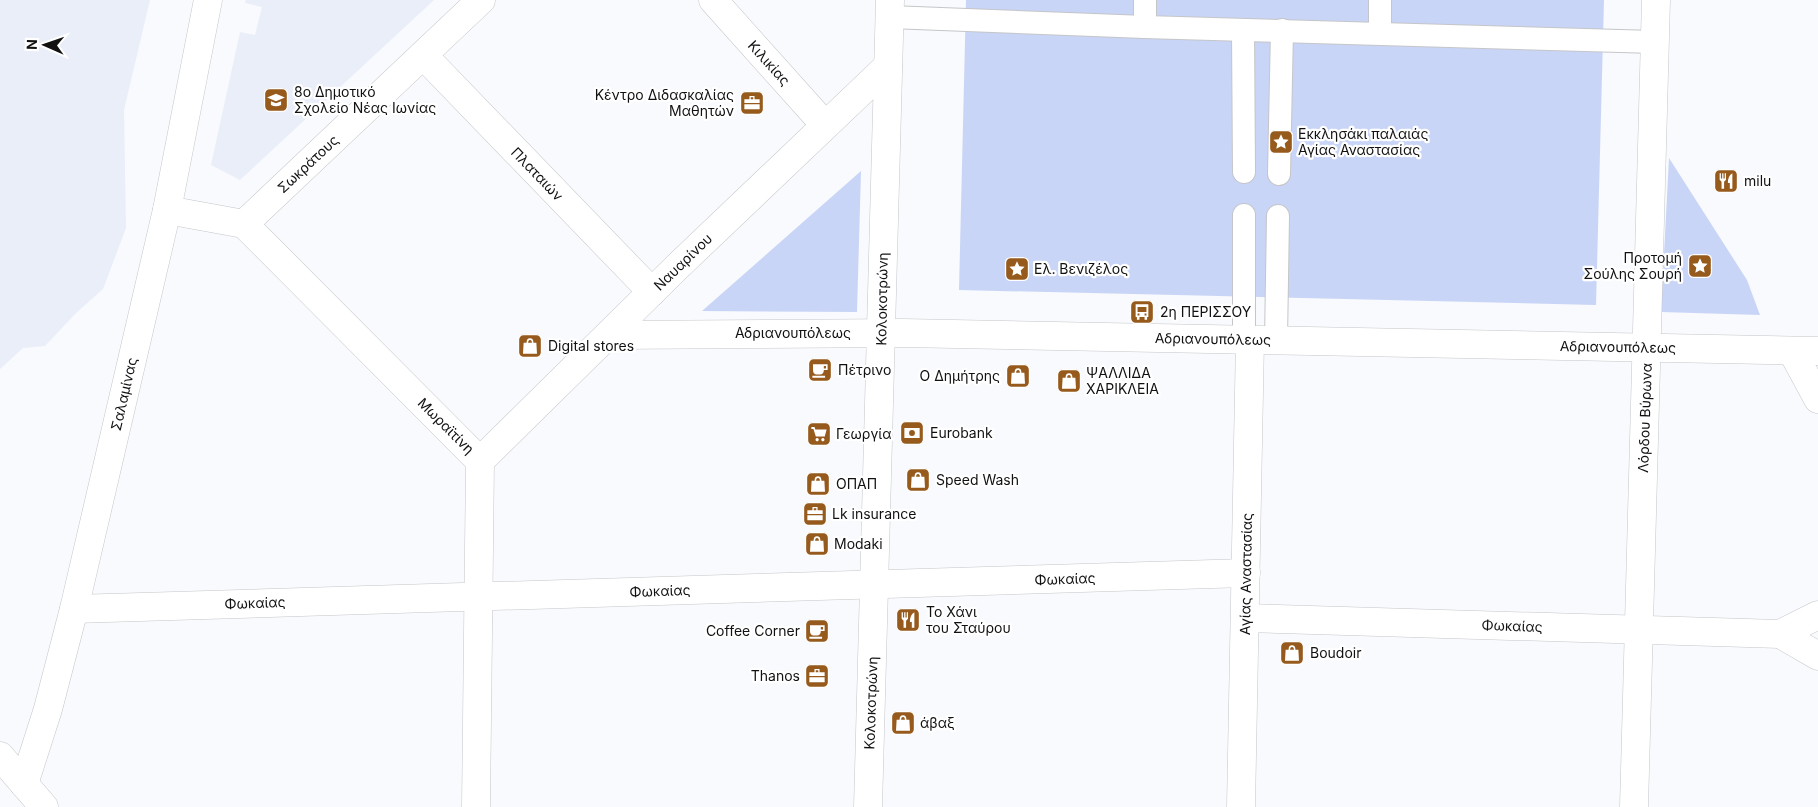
<svg xmlns="http://www.w3.org/2000/svg" width="1818" height="807" font-family="Inter,sans-serif">
	<style>
		.built { fill: #eaeef9 }
		.green { fill: #c9d5f6 }
		.lines { fill: none; stroke-linecap: round; stroke-linejoin: round }
		.pedestrian-casing { stroke: #c5c6c9; stroke-width: 24 }
		.minor-casing { stroke: #c5c6c9; stroke-width: 29 }
		.tertiary-casing { stroke: #c5c6c9; stroke-width: 29 }
		.pedestrian { stroke: #fff; stroke-width: 22 }
		.minor { stroke: #fff; stroke-width: 28 }
		.tertiary { stroke: #fff; stroke-width: 28 }
		.labels { text-anchor: middle; stroke-width: 4.5; stroke-linejoin: round; paint-order: stroke }
		.street-label { font-size: 14px; fill: #111112; stroke: #fff }
		.poi-label { font-size: 14px; fill: #111112; stroke: #fff; text-anchor: start }
	</style>
	<rect width="100%" height="100%" fill="#f8fafd"/>
	<g class="built">
		<path d="M0,0H150L124,110L126,228L103,289L76,313L45,346L23,348L0,369Z"/>
		<path d="M246,0H434L240,180L211,165L240,32L255,35L262,7L245,3Z"/>
	</g>
	<g class="green">
		<path d="M966,0H1604L1596,305L959,290Z"/>
		<path d="M1669,158L1747,280L1760,315L1661,312Z"/>
		<path d="M861,171L857,312L702,311Z"/>
	</g>
	<g class="lines">
		<defs>
			<g id="pedestrian">
				<path d="M890,17L1145,27L1655,42"/>
				<path d="M1145,27V0"/>
				<path d="M1243,30L1244,172"/>
				<path d="M1380,33V0"/>
				<path d="M1279,174L1282,30"/>
				<path d="M1244,215V340"/>
				<path d="M1276,341L1278,216"/>
			</g>
			<g id="minor">
				<path d="M713,0L825,125"/>
				<path d="M423,55L652,292"/>
				<path d="M167,210L244,224L480,461L476,807"/>
				<path d="M244,224L481,0"/>
				<path d="M609,335L903,333L1818,351"/>
				<path d="M1792,351L1818,399"/>
				<path d="M480,461L677,267L888,66"/>
				<path d="M74,609L1246,573"/>
				<path d="M1245,618L1780,634L1818,615"/>
				<path d="M1780,634L1818,656"/>
				<path d="M24,784L48,709L74,609L167,210L208,0"/>
				<path d="M1241,807L1250,340"/>
				<path d="M1634,807L1656,0"/>
			</g>
			<g id="tertiary">
				<path d="M0,756L44,807"/>
				<path d="M868,807L890,0"/>
			</g>
		</defs>
		<use href="#pedestrian" class="pedestrian-casing"/>
		<use href="#minor" class="minor-casing"/>
		<use href="#tertiary" class="tertiary-casing"/>
		<use href="#pedestrian" class="pedestrian"/>
		<use href="#minor" class="minor"/>
		<use href="#tertiary" class="tertiary"/>
	</g>
	<defs>
		<symbol id="school-square" viewBox="-11 -11 22 22"><rect x="-9" y="-9" width="18" height="18" rx="4" fill="#965a1c" stroke="#fff"/><path d="M0-5L7-2L0 1L-7-2ZM-4 1L0 2.5L4 1V4Q0 6-4 4Z" fill="#fff"/></symbol>
		<symbol id="office-square" viewBox="-11 -11 22 22"><rect x="-9" y="-9" width="18" height="18" rx="4" fill="#965a1c" stroke="#fff"/><path d="M-6-3h4V-5.5h4V-3h4V5H-6ZM-1-4.5V-3h2v-1.5ZM-6 0V1H6V0Z" fill="#fff"/></symbol>
		<symbol id="sight-square" viewBox="-11 -11 22 22"><rect x="-9" y="-9" width="18" height="18" rx="4" fill="#965a1c" stroke="#fff"/><path d="M0-6L1.8-2.2L6-1.7L2.9 1.2L3.7 5.4L0 3.3L-3.7 5.4L-2.9 1.2L-6-1.7L-1.8-2.2Z" fill="#fff"/></symbol>
		<symbol id="restaurant-square" viewBox="-11 -11 22 22"><rect x="-9" y="-9" width="18" height="18" rx="4" fill="#965a1c" stroke="#fff"/><path d="M-5-6h1v4h1v-4h1v4h1v-4h1v5L-1.5 .5V6h-2V.5L-5-1ZM5-6V6H3V1.5H1.5Q1.5-4 5-6Z" fill="#fff"/></symbol>
		<symbol id="bus-square" viewBox="-11 -11 22 22"><rect x="-9" y="-9" width="18" height="18" rx="4" fill="#965a1c" stroke="#fff"/><path d="M-5-6H5V4H4V6H2V4H-2V6H-4V4H-5ZM-3.5-4V0h7V-4ZM-3.5 1.2v1.5H-2V1.2ZM2 1.2v1.5H3.5V1.2Z" fill="#fff"/></symbol>
		<symbol id="shop-square" viewBox="-11 -11 22 22"><rect x="-9" y="-9" width="18" height="18" rx="4" fill="#965a1c" stroke="#fff"/><path d="M-5-2.5h2.3a2.7 3.5 0 0 1 5.4 0H5L5.5 6h-11ZM-1.5-2.5h3a1.5 2.3 0 0 0-3 0Z" fill="#fff"/></symbol>
		<symbol id="cafe-square" viewBox="-11 -11 22 22"><rect x="-9" y="-9" width="18" height="18" rx="4" fill="#965a1c" stroke="#fff"/><path d="M-5.5-4.5H6V0H3Q3 3.5 0 3.5H-2.5Q-5.5 3.5-5.5 0ZM3-3.2v2h1.7v-2ZM-6 4.5H4V6H-6Z" fill="#fff"/></symbol>
		<symbol id="bank-square" viewBox="-11 -11 22 22"><rect x="-9" y="-9" width="18" height="18" rx="4" fill="#965a1c" stroke="#fff"/><path d="M-6-4H6V4H-6ZM0-2.3a2.3 2.3 0 1 0 0 4.6a2.3 2.3 0 1 0 0-4.6Z" fill="#fff"/></symbol>
		<symbol id="supermarket-square" viewBox="-11 -11 22 22"><rect x="-9" y="-9" width="18" height="18" rx="4" fill="#965a1c" stroke="#fff"/><path d="M-6-5.5h2.5l.6 2H6L4.5 2H-2.5L-4.4-4H-6ZM-1.5 3.2a1.3 1.3 0 1 0 .1 0ZM3 3.2a1.3 1.3 0 1 0 .1 0Z" fill="#fff"/></symbol>
	</defs>
	<g fill-rule="evenodd">
		<use href="#school-square" x="262" y="86" width="28" height="28"/>
		<use href="#office-square" x="738" y="89" width="28" height="28"/>
		<use href="#sight-square" x="1267" y="128" width="28" height="28"/>
		<use href="#restaurant-square" x="1712" y="167" width="28" height="28"/>
		<use href="#sight-square" x="1686" y="252" width="28" height="28"/>
		<use href="#sight-square" x="1003" y="255" width="28" height="28"/>
		<use href="#bus-square" x="1128" y="298" width="28" height="28"/>
		<use href="#shop-square" x="516" y="332" width="28" height="28"/>
		<use href="#cafe-square" x="806" y="356" width="28" height="28"/>
		<use href="#shop-square" x="1004" y="362" width="28" height="28"/>
		<use href="#shop-square" x="1055" y="367" width="28" height="28"/>
		<use href="#bank-square" x="898" y="419" width="28" height="28"/>
		<use href="#supermarket-square" x="805" y="420" width="28" height="28"/>
		<use href="#shop-square" x="904" y="466" width="28" height="28"/>
		<use href="#shop-square" x="804" y="470" width="28" height="28"/>
		<use href="#office-square" x="801" y="500" width="28" height="28"/>
		<use href="#shop-square" x="803" y="530" width="28" height="28"/>
		<use href="#restaurant-square" x="894" y="606" width="28" height="28"/>
		<use href="#cafe-square" x="803" y="617" width="28" height="28"/>
		<use href="#shop-square" x="1278" y="639" width="28" height="28"/>
		<use href="#office-square" x="803" y="662" width="28" height="28"/>
		<use href="#shop-square" x="889" y="709" width="28" height="28"/>
	</g>
	<g class="labels">
		<g class="street-label">
			<text transform="translate(769 63) rotate(48)" y="5">Κιλικίας</text>
			<text transform="translate(308 164) rotate(-43)" y="5">Σωκράτους</text>
			<text transform="translate(537 174) rotate(46)" y="5">Πλαταιών</text>
			<text transform="translate(683 262) rotate(-44)" y="5">Ναυαρίνου</text>
			<text transform="translate(882 299) rotate(-89)" y="5">Κολοκοτρώνη</text>
			<text x="793" y="338">Αδριανουπόλεως</text>
			<text transform="translate(1213 339) rotate(1)" y="5">Αδριανουπόλεως</text>
			<text transform="translate(1618 347) rotate(1)" y="5">Αδριανουπόλεως</text>
			<text transform="translate(124 394) rotate(-77)" y="5">Σαλαμίνας</text>
			<text transform="translate(1645 418) rotate(-88)" y="5">Λόρδου Βύρωνα</text>
			<text transform="translate(446 426) rotate(45)" y="5">Μωραϊτίνη</text>
			<text transform="translate(1246 574) rotate(-89)" y="5">Αγίας Αναστασίας</text>
			<text transform="translate(1065 579) rotate(-2)" y="5">Φωκαίας</text>
			<text transform="translate(660 591) rotate(-2)" y="5">Φωκαίας</text>
			<text transform="translate(255 603) rotate(-2)" y="5">Φωκαίας</text>
			<text transform="translate(1512 626) rotate(2)" y="5">Φωκαίας</text>
			<text transform="translate(871 703) rotate(-88)" y="5">Κολοκοτρώνη</text>
		</g>
		<g class="poi-label">
			<text x="294" y="97">8ο Δημοτικό<tspan x="294" dy="16">Σχολείο Νέας Ιωνίας</tspan></text>
			<text x="734" y="100" text-anchor="end">Κέντρο Διδασκαλίας<tspan x="734" dy="16">Μαθητών</tspan></text>
			<text x="1298" y="139">Εκκλησάκι παλαιάς<tspan x="1298" dy="16">Αγίας Αναστασίας</tspan></text>
			<text x="1744" y="186">milu</text>
			<text x="1682" y="263" text-anchor="end">Προτομή<tspan x="1682" dy="16">Σούλης Σουρή</tspan></text>
			<text x="1034" y="274">Ελ. Βενιζέλος</text>
			<text x="1160" y="317">2η ΠΕΡΙΣΣΟΥ</text>
			<text x="548" y="351">Digital stores</text>
			<text x="838" y="375">Πέτρινο</text>
			<text x="1086" y="378">ΨΑΛΛΙΔΑ<tspan x="1086" dy="16">ΧΑΡΙΚΛΕΙΑ</tspan></text>
			<text x="1000" y="381" text-anchor="end">Ο Δημήτρης</text>
			<text x="930" y="438">Eurobank</text>
			<text x="836" y="439">Γεωργία</text>
			<text x="936" y="485">Speed Wash</text>
			<text x="836" y="489">ΟΠΑΠ</text>
			<text x="832" y="519">Lk insurance</text>
			<text x="834" y="549">Modaki</text>
			<text x="926" y="617">Το Χάνι<tspan x="926" dy="16">του Σταύρου</tspan></text>
			<text x="800" y="636" text-anchor="end">Coffee Corner</text>
			<text x="1310" y="658">Boudoir</text>
			<text x="800" y="681" text-anchor="end">Thanos</text>
			<text x="920" y="728">άβαξ</text>
		</g>
	</g>
	<g transform="translate(45 45) rotate(272)" stroke="#ffffff" stroke-width="4" paint-order="stroke">
	<path d="M0-4L9 19L0 12L-9 19Z" fill="#111112"/>
	<text y="-8" font-size="14" font-weight="bold" text-anchor="middle" fill="#111112">N</text>
	</g>
</svg>
